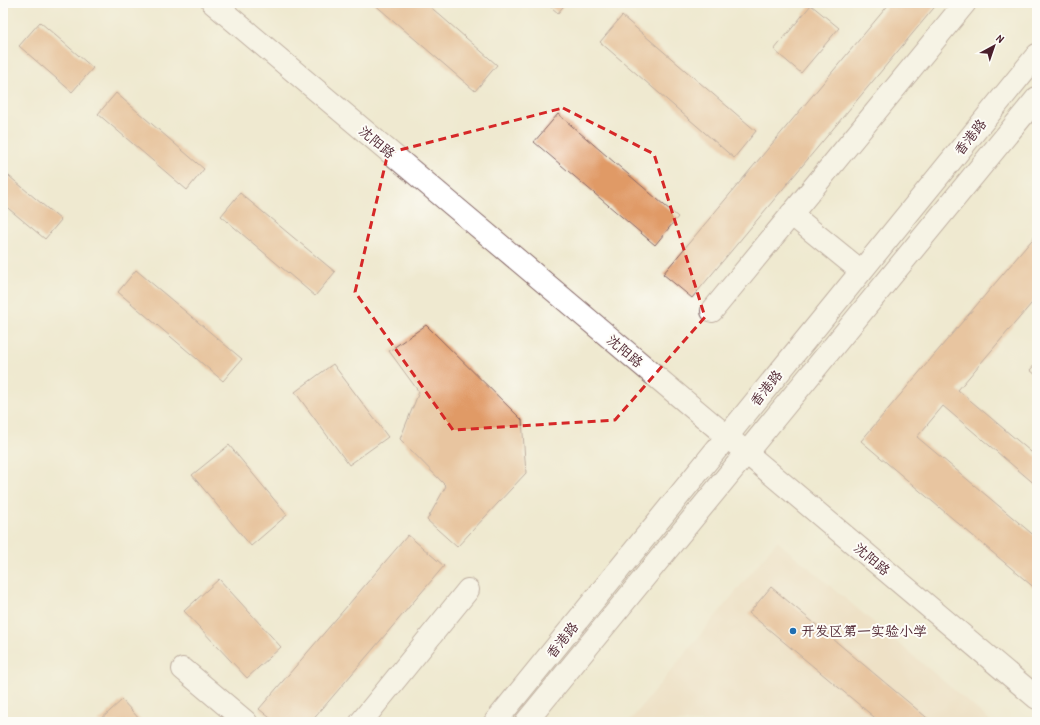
<svg xmlns="http://www.w3.org/2000/svg" width="1040" height="725" font-family="'Patrick Hand','LXGW WenKai TC',sans-serif">
	<style>
		.built { fill: #edd7bb }
		.building { fill: #e09a66 }
		.lines { fill: none; stroke-linecap: round; stroke-linejoin: round }
		.minor-casing { stroke: #846665; stroke-width: 24 }
		.major-casing { stroke: #846665; stroke-width: 24 }
		.minor { stroke: #fff; stroke-width: 22 }
		.major { stroke: #fff; stroke-width: 22 }
		.marked { fill: none; stroke: #d62828; stroke-width: 3; stroke-dasharray: 8 5; stroke-linejoin: round }
		.poi-dot { fill: #1f6fb2; stroke: #fdfcf7; stroke-width: 1.5 }
		.labels { text-anchor: middle; stroke-width: 4; stroke-linejoin: round; paint-order: stroke }
		.street-label { font-size: 14px; fill: #4a1f2b; stroke: #fdfcf7 }
		.poi-label { font-size: 14px; fill: #4a1f2b; stroke: #fdfcf7; text-anchor: start }
	</style>
	<rect width="100%" height="100%" fill="#fdfcf7"/>
	<filter id="ink" filterUnits="userSpaceOnUse"><feTurbulence type="fractalNoise" baseFrequency=".025" numOctaves="2"/><feDisplacementMap in="SourceGraphic" scale="8" xChannelSelector="R" yChannelSelector="G"/><feConvolveMatrix kernelMatrix="1 2 1 2 8 2 1 2 1" color-interpolation-filters="sRGB"/></filter>
	<filter id="wash" filterUnits="userSpaceOnUse"><feTurbulence type="fractalNoise" baseFrequency=".012" numOctaves="4" result="noise"/><feDisplacementMap in="SourceGraphic" scale="16" xChannelSelector="R" yChannelSelector="G"/><feGaussianBlur stdDeviation="0.9" result="paint"/><feColorMatrix in="noise" values="0 0 0 0 0 0 0 0 0 0 0 0 0 0 0 0 0 1.4 0 .05"/><feComposite in="paint" operator="in"/></filter>
	<g filter="url(#wash)">
		<rect width="100%" height="100%" fill="#efe9d0"/>
		<path class="built" d="M777,541L992,722H629Z"/>
		<g id="blocks">
			<g class="building">
				<path d="M373,3H426L497,65L475,91Z"/>
				<path d="M546,3H566L558,13Z"/>
				<path d="M890,3H938L692,298L663,274Z"/>
				<path d="M811,5L839,28L801,73L774,50Z"/>
				<path d="M622,16L756,131L734,158L600,42Z"/>
				<path d="M40,22L93,68L72,92L19,46Z"/>
				<path d="M116,93L204,169L187,190L98,114Z"/>
				<path d="M558,114L678,217L655,245L534,142Z"/>
				<path d="M3,171L61,220L45,239L3,204Z"/>
				<path d="M240,193L335,272L315,296L221,216Z"/>
				<path d="M1037,234V297L958,390L1037,457V486L943,406L917,437L1037,538V590L861,441Z"/>
				<path d="M136,270L242,359L223,381L118,292Z"/>
				<path d="M426,325L522,420L526,473L457,547L427,520L446,486L400,439L419,392L389,351Z"/>
				<path d="M1037,362V376L1030,370Z"/>
				<path d="M333,364L388,437L349,465L295,392Z"/>
				<path d="M229,445L287,515L251,546L192,475Z"/>
				<path d="M408,535L444,566L311,722H275L259,709Z"/>
				<path d="M219,579L281,647L247,678L184,611Z"/>
				<path d="M771,587L932,722H880L749,613Z"/>
				<path d="M122,700L142,722H98Z"/>
			</g>
		</g>
	</g>
	<g filter="url(#ink)">
		<use href="#blocks" fill-opacity="0" stroke="#846665" stroke-width="1"/>
		<g class="lines">
			<defs>
				<g id="minor">
					<path d="M213,3L1037,698"/>
					<path d="M791,214L861,271"/>
					<path d="M712,311L965,3"/>
					<path d="M183,669L246,722"/>
					<path d="M361,722L468,590"/>
				</g>
				<g id="major">
					<path d="M495,722L1037,55"/>
					<path d="M526,722L1037,98"/>
				</g>
			</defs>
			<use href="#minor" class="minor-casing"/>
			<use href="#major" class="major-casing"/>
			<use href="#minor" class="minor"/>
			<use href="#major" class="major"/>
		</g>
	</g>
	<path d="M0 0H1040V725H0ZM563,108L654,154L705,317L615,420L453,430L355,292L388,153Z" fill="#efe9d0" fill-opacity=".55" fill-rule="evenodd"/>
	<path class="marked" d="M563,108L654,154L705,317L615,420L453,430L355,292L388,153Z"/>
	<circle class="poi-dot" cx="793" cy="631" r="4"/>
	<g class="labels">
		<g class="street-label">
			<text transform="translate(970 137) rotate(-51)" y="5">香港路</text>
			<text transform="translate(377 142) rotate(40)" y="5">沈阳路</text>
			<text transform="translate(625 351) rotate(40)" y="5">沈阳路</text>
			<text transform="translate(766 388) rotate(-51)" y="5">香港路</text>
			<text transform="translate(872 559) rotate(40)" y="5">沈阳路</text>
			<text transform="translate(562 640) rotate(-51)" y="5">香港路</text>
		</g>
		<g class="poi-label">
			<text x="801" y="636">开发区第一实验小学</text>
		</g>
	</g>
	<rect width="1040" height="725" fill="none" stroke="#fdfcf7" stroke-width="16"/>
	<g transform="translate(994 46) rotate(40)" stroke="#fdfcf7" stroke-width="3" paint-order="stroke">
	<path d="M0-3L7 15L0 10L-7 15Z" fill="#4a1f2b"/>
	<text y="-6" font-size="11" font-weight="bold" text-anchor="middle" fill="#4a1f2b">N</text>
	</g>
</svg>
